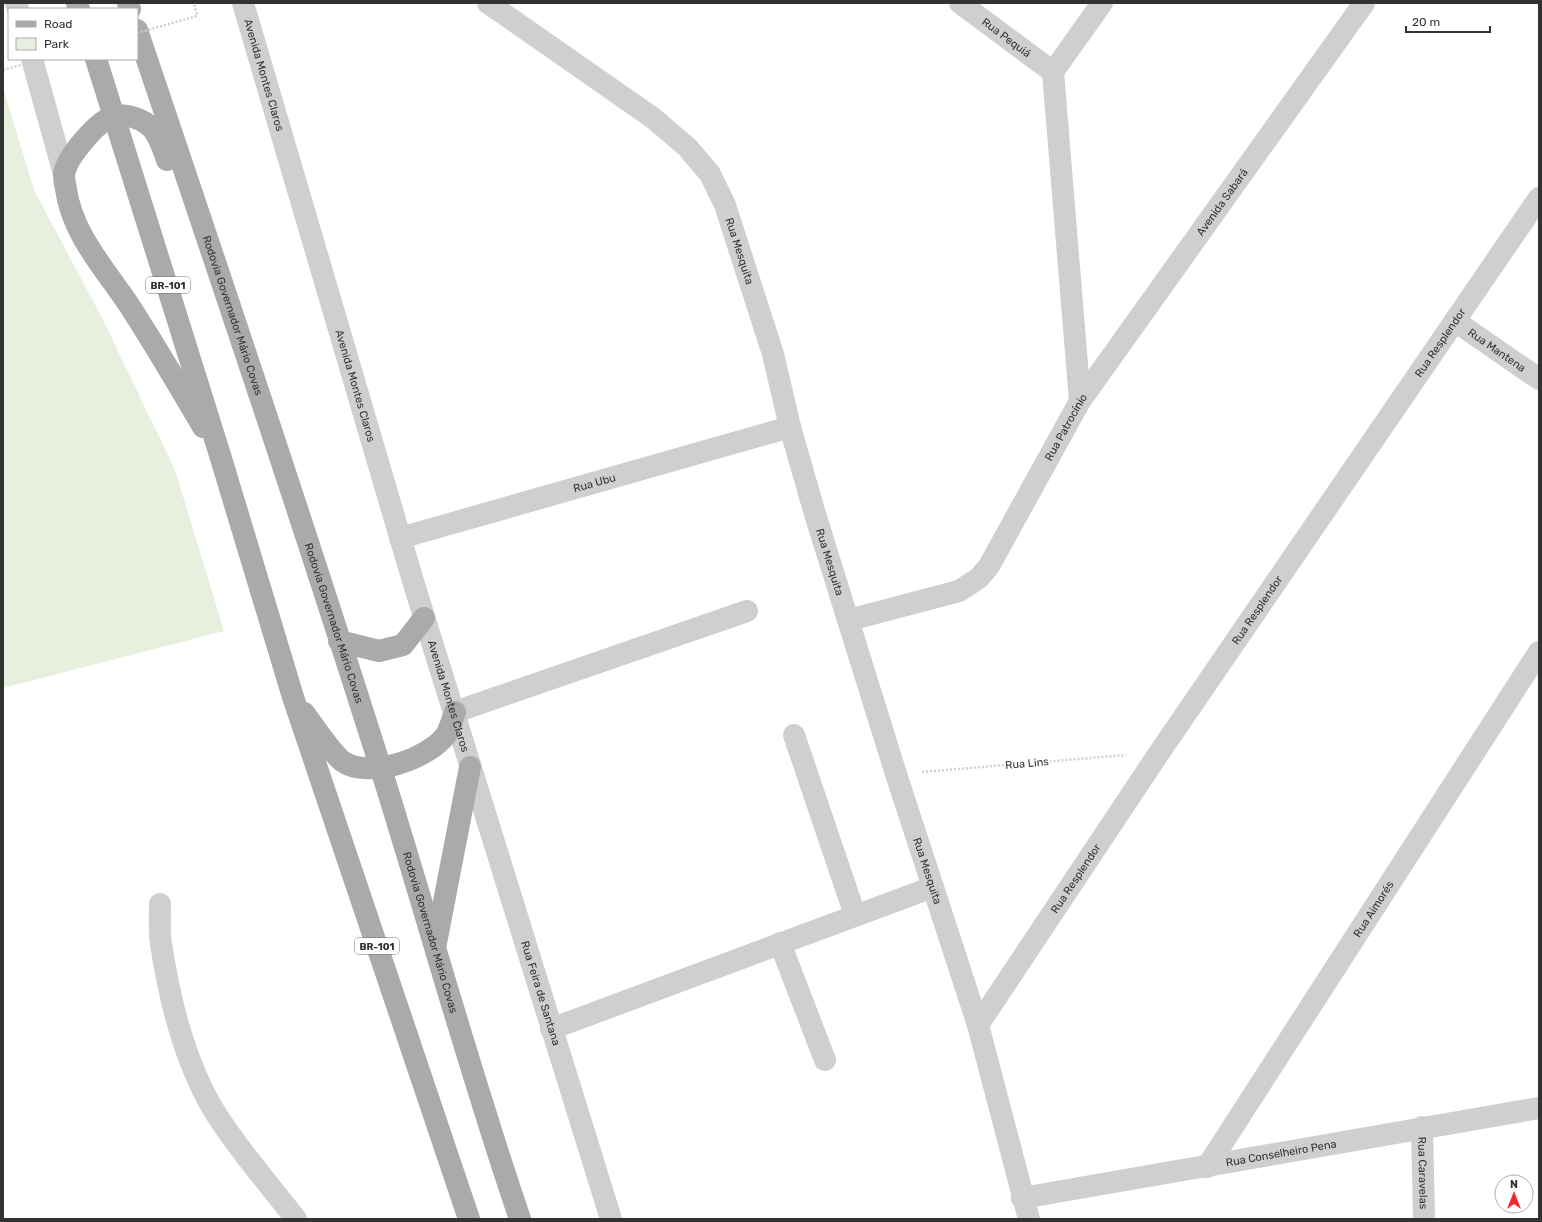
<svg xmlns="http://www.w3.org/2000/svg" width="1542" height="1222" font-family="Rubik,sans-serif">
	<style>
		.green { fill: #e7efdf }
		.lines { fill: none; stroke-linecap: round; stroke-linejoin: round }
		.path { stroke: #cfcfcf; stroke-width: 2.5; stroke-dasharray: 2 2; stroke-linecap: butt }
		.minor { stroke: #cfcfcf; stroke-width: 22 }
		.major { stroke: #aaa; stroke-width: 22 }
		.path-bridge { stroke: #cfcfcf; stroke-width: 2.5; stroke-dasharray: 2 2; stroke-linecap: butt }
		.labels { text-anchor: middle; stroke-width: 4; stroke-linejoin: round; paint-order: stroke }
		.shield { fill: #fff; stroke: #707070; stroke-width: 1 }
		.shield-label { font-size: 10px; font-weight: bold; fill: #323232 }
		.street-label { font-size: 11px; fill: #323232; stroke: #fff }
	</style>
	<rect width="100%" height="100%" fill="#fff"/>
	<path class="green" d="M3,88L34,190L103,320L175,470L224,631L3,688Z"/>
	<g class="lines">
		<path class="path" d="M922,772L1126,755"/>
		<g class="minor">
			<path d="M16,3L18,9"/>
			<path id="s1" d="M243,3L413,581L611,1219"/>
			<path id="s2" d="M488,3L653,118L687,147L710,174L725,205L773,354L790,427L815,514L896,774L978,1025L1029,1219"/>
			<path id="s3" d="M960,3L1053,72"/>
			<path d="M32,59L64,174"/>
			<path d="M1053,72L1080,401"/>
			<path d="M1053,72L1102,3"/>
			<path id="s4" d="M1455,321L1539,379"/>
			<path id="s5" d="M400,538L790,427"/>
			<path id="s6" d="M849,620L959,591L979,578L989,566L1080,401L1364,3"/>
			<path d="M455,712L747,611"/>
			<path d="M794,735L855,915"/>
			<path d="M160,904C160,917 159,931 161,944C170,1003 188,1074 222,1123C244,1156 271,1187 296,1219"/>
			<path d="M780,943L825,1060"/>
			<path id="s7" d="M978,1025L1159,753L1539,198"/>
			<path d="M551,1029L933,887"/>
			<path id="s8" d="M1422,1127L1424,1219"/>
			<path id="s9" d="M1207,1167L1539,652"/>
			<path id="s10" d="M1022,1198L1539,1108"/>
		</g>
		<g class="major">
			<path d="M77,3L79,9"/>
			<path d="M128,3L130,9"/>
			<path id="s11" d="M137,30C220,276 303,522 381,769C428,919 469,1070 520,1219"/>
			<path d="M96,59L220,455L293,697L469,1219"/>
			<path d="M167,160C163,149 159,135 151,127C142,119 126,113 114,116C97,121 67,157 64,174C64,179 65,185 66,189C72,234 105,269 129,305C155,345 179,386 203,427"/>
			<path d="M339,641L379,651L403,645L424,618"/>
			<path d="M304,713C314,726 330,751 342,761C368,780 428,759 446,735C450,728 452,720 455,712"/>
			<path d="M436,943L470,767"/>
		</g>
		<g class="path-bridge">
			<path d="M137,33L197,16L194,3"/>
			<path d="M3,70L42,59"/>
		</g>
	</g>
	<g class="labels">
		<g class="shield">
			<rect x="146" y="277" width="44" height="16" rx="3"/>
			<rect x="355" y="938" width="44" height="16" rx="3"/>
		</g>
		<g class="shield-label">
			<text x="168" y="289">BR-101</text>
			<text x="377" y="950">BR-101</text>
		</g>
		<g class="street-label">
			<text dy="4" stroke="none"><textPath href="#s3" startOffset="58">Rua Pequiá</textPath></text>
			<text dy="4" stroke="none"><textPath href="#s1" startOffset="75">Avenida Montes Claros</textPath></text>
			<text dy="4" stroke="none"><textPath href="#s6" startOffset="586">Avenida Sabará</textPath></text>
			<text dy="4" stroke="none"><textPath href="#s2" startOffset="364">Rua Mesquita</textPath></text>
			<text dy="4" stroke="none"><textPath href="#s11" startOffset="301">Rodovia Governador Mário Covas</textPath></text>
			<text dy="4" stroke="none"><textPath href="#s7" startOffset="824">Rua Resplendor</textPath></text>
			<text dy="4" stroke="none"><textPath href="#s4" startOffset="51">Rua Mantena</textPath></text>
			<text dy="4" stroke="none"><textPath href="#s1" startOffset="399">Avenida Montes Claros</textPath></text>
			<text dy="4" stroke="none"><textPath href="#s6" startOffset="312">Rua Patrocínio</textPath></text>
			<text dy="4" stroke="none"><textPath href="#s5" startOffset="202">Rua Ubu</textPath></text>
			<text dy="4" stroke="none"><textPath href="#s2" startOffset="688">Rua Mesquita</textPath></text>
			<text dy="4" stroke="none"><textPath href="#s7" startOffset="500">Rua Resplendor</textPath></text>
			<text dy="4" stroke="none"><textPath href="#s11" startOffset="625">Rodovia Governador Mário Covas</textPath></text>
			<text dy="4" stroke="none"><textPath href="#s1" startOffset="723">Avenida Montes Claros</textPath></text>
			<text transform="translate(1027 763) rotate(-5)" y="4">Rua Lins</text>
			<text dy="4" stroke="none"><textPath href="#s2" startOffset="1012">Rua Mesquita</textPath></text>
			<text dy="4" stroke="none"><textPath href="#s7" startOffset="176">Rua Resplendor</textPath></text>
			<text dy="4" stroke="none"><textPath href="#s9" startOffset="307">Rua Aimorés</textPath></text>
			<text dy="4" stroke="none"><textPath href="#s11" startOffset="949">Rodovia Governador Mário Covas</textPath></text>
			<text dy="4" stroke="none"><textPath href="#s1" startOffset="1034">Rua Feira de Santana</textPath></text>
			<text dy="4" stroke="none"><textPath href="#s10" startOffset="263">Rua Conselheiro Pena</textPath></text>
			<text dy="4" stroke="none"><textPath href="#s8" startOffset="46">Rua Caravelas</textPath></text>
		</g>
	</g>
	<rect width="1542" height="1222" fill="none" stroke="#323232" stroke-width="8"/>
	<rect x="8" y="8" width="130" height="52" fill="#ffffff" stroke="#adadad"/>
	<rect x="16" y="21" width="20" height="6" fill="#aaaaaa" stroke="#adadad"/>
	<text x="44" y="28" font-size="12" fill="#323232">Road</text>
	<rect x="16" y="38" width="20" height="12" fill="#e7efdf" stroke="#adadad"/>
	<text x="44" y="48" font-size="12" fill="#323232">Park</text>
	<g transform="translate(1514 1194)"><circle r="19" fill="#ffffff" stroke="#adadad"/>
	<path d="M0-3L7 15L0 10L-7 15Z" fill="#f4282f"/>
	<text y="-6" font-size="11" font-weight="bold" text-anchor="middle" fill="#323232">N</text>
	</g>
	<path d="M1406 26v6h84v-6" fill="none" stroke="#323232" stroke-width="2"/>
	<text x="1412" y="26" font-size="12" fill="#323232" stroke="#ffffff" stroke-width="3" paint-order="stroke">20 m</text>
</svg>
